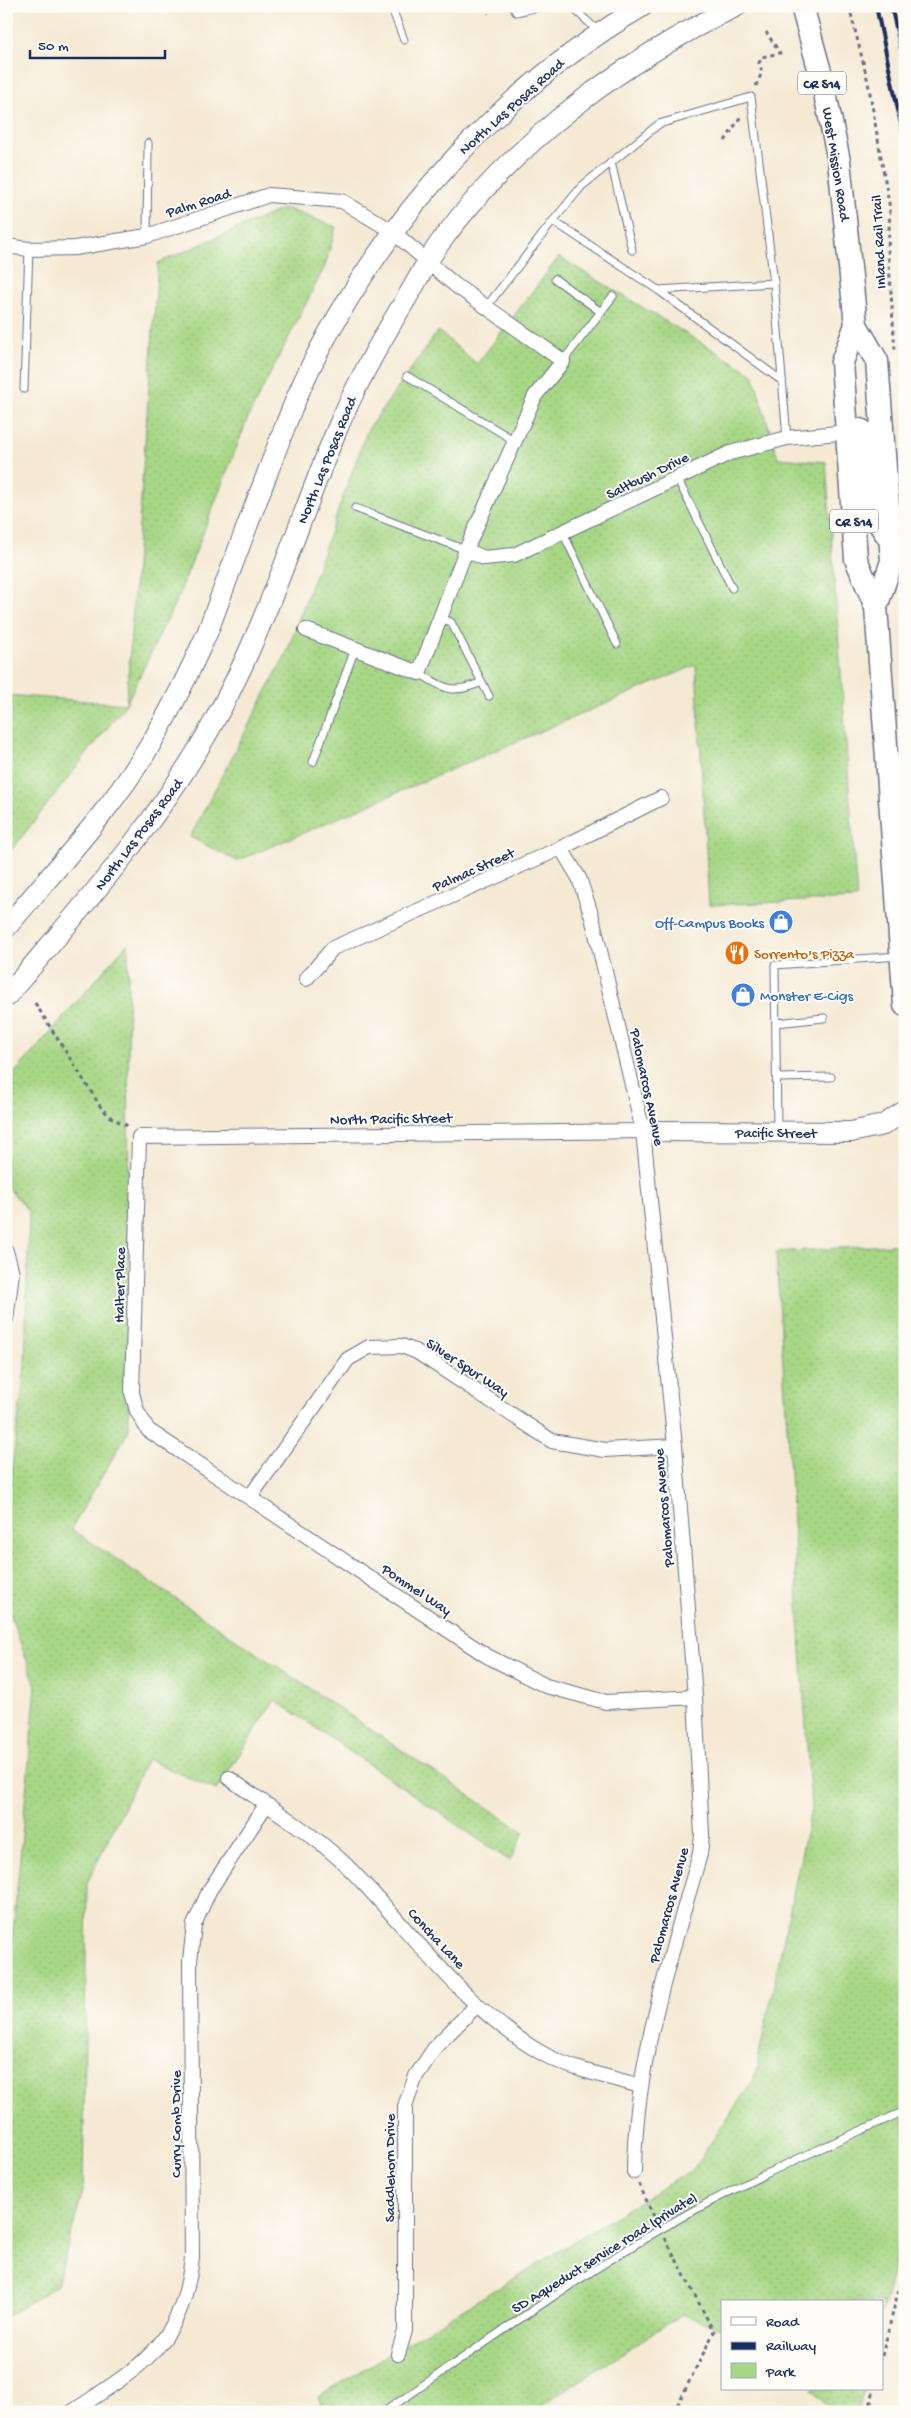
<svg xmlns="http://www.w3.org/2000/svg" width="911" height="2418" font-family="'Gochi Hand',sans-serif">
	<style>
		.green { fill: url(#green-dots); stroke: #618372 }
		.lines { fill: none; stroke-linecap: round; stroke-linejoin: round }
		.lane-casing { stroke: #677087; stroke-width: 9 }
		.street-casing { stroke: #677087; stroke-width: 16 }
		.secondary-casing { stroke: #677087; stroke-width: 22 }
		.primary-casing { stroke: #677087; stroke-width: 25 }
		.path { stroke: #677087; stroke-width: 3; stroke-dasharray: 4 4; stroke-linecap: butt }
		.lane { stroke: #fff; stroke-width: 7 }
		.street { stroke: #fff; stroke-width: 14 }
		.secondary { stroke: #fff; stroke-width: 20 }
		.primary { stroke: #fff; stroke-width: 22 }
		.rail { stroke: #1b2f5e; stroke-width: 4 }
		.labels { text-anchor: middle; stroke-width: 4; stroke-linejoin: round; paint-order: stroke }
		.shield { fill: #fdfcf7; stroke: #5f6c8c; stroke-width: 1 }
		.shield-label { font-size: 14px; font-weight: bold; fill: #1b2f5e }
		.street-label { font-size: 15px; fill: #1b2f5e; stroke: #fdfcf7 }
		.shop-label { font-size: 15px; fill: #366cbe; stroke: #fdfcf7; text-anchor: end }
		.food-label { font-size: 15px; fill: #c56008; stroke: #fdfcf7; text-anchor: start }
	</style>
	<defs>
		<pattern id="green-dots" width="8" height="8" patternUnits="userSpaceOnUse" patternTransform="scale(1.25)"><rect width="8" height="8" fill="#a7d785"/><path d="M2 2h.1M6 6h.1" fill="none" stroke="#8fb975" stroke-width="1.8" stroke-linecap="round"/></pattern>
	</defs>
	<rect width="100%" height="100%" fill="#fdfcf7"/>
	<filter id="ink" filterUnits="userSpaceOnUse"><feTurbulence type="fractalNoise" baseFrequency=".02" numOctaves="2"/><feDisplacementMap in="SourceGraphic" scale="10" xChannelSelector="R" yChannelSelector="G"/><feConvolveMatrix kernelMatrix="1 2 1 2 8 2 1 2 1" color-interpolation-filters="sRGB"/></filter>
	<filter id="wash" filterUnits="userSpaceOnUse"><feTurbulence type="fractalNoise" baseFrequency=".0096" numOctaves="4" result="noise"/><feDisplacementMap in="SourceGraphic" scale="20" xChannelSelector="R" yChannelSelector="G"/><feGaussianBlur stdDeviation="1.12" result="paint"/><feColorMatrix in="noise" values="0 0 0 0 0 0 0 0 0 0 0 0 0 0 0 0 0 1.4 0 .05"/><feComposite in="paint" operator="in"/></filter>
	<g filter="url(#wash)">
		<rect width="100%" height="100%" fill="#f5e9d3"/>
		<g class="green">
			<path d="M285,208L336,227L325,266L249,415L178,597L126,704L6,857V695L126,704L158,263Z"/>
			<path d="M559,257L753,374L778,458L826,462L857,899L709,905L696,665L237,861L190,837L287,652L367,431L438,331L477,364Z"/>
			<path d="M128,943L129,1430L71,1529L524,1832L510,1861L275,1700L216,1790L147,1759L87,1883L83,2191L57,2285L6,2317V2006L36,1686L6,1603V1513L25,1368L29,1212L6,1185V1083Z"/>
			<path d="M905,1244V2222L882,2313V2302H722V2329L682,2314L531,2412H325L318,2397L693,2169L754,2079L811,1809L776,1252Z"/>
			<path d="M812,2389H864L858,2412H832Z"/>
		</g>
	</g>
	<g filter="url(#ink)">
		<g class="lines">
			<defs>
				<g id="lane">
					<path d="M391,6L404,40"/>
					<path d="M513,6L516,12L543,6"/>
					<path d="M571,6L598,31"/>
					<path d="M611,162L632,250"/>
					<path d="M553,221L582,186L659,124L751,97L774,283L787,438"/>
					<path d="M147,236L148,143"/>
					<path d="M555,279L601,312"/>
					<path d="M658,290L774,283"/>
					<path d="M487,306L553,221L658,290L782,381"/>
					<path d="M563,361L613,296"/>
					<path d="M407,376L515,441"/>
					<path d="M24,389L29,249"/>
					<path d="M677,478L732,588"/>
					<path d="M355,508L466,550"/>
					<path d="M563,533L617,644"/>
					<path d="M440,618L451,622L489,696"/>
					<path d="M419,673C446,689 451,695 482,682"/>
					<path d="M313,762L355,649"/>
					<path d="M776,1023L824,1018"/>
					<path d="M777,1078L831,1077"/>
					<path d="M777,1130L775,965L899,956"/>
					<path d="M384,2412C484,2344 583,2272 689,2213C759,2175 832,2143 905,2111"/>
				</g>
				<g id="street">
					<path d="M6,246L29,249L75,248L147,236L269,195L342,201L392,231L455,285L563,361L535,396L466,550L419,673L306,630"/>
					<path d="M466,550L484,558L514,555L730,453L787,438L848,432"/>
					<path d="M561,848L579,878L592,917L643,1131L675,1446L695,1697L702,1835L700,1854C670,1960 635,2061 634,2172"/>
					<path d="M306,979L333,948L561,848L661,798"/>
					<path d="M643,1131L139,1137L132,1393L137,1411L148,1430L487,1656L546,1686L606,1702L695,1697"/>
					<path d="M6,1251L12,1273L6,1319"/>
					<path d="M250,1497L348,1359L369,1347L402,1346L417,1352L552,1441L605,1450L675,1446"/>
					<path d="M229,1778C268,1807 312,1832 347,1866C411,1930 467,2013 547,2056C576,2071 610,2077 641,2086"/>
					<path d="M398,2354L405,2331V2106L416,2076L436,2046L477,2005"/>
					<path d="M72,2412C140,2366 182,2347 192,2258L190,1961L194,1925L209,1891L266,1805"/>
				</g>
				<g id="secondary">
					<path d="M6,928C55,869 109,813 149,747C171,710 190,671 208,631C227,579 247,526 267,474C282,434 296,395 315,358C390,213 502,89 643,6"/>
					<path d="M6,997C79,910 157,825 212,725C264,633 295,531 335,434C355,386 379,343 406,299C418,280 428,258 442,240C518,139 624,60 737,6"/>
					<path d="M643,1131L851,1132L883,1125L905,1111"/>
				</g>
				<g id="primary">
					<path d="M802,6L822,79L839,161L856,325L877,361L892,561L876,607"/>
					<path d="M856,325L842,362L856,559L876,607L905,1005"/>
					<path d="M848,432L860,430L865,433L873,514L889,538"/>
				</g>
			</defs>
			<use href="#lane" class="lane-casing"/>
			<use href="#street" class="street-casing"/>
			<use href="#secondary" class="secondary-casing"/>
			<use href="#primary" class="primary-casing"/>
			<g class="path">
				<path d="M485,6L488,14"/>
				<path d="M849,6L868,82L890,209L888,249L895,351"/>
				<path d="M756,86L762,72L759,63L762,57L780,53L766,32"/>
				<path d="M725,141L741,116"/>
				<path d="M35,1003L102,1109L112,1118L130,1127"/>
				<path d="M639,2184L655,2219"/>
				<path d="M665,2238L714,2332L678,2404L677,2412"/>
				<path d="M882,2356L905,2264"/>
				<path d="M869,2412L874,2389"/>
			</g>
			<use href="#lane" class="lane"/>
			<use href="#street" class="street"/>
			<use href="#secondary" class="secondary"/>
			<use href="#primary" class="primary"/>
			<g class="rail">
				<path d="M876,6L905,143"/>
				<path d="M891,6L905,66"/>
				<path d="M903,2412L905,2403"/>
			</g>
		</g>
	</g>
	<defs>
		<symbol id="shop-disc" viewBox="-11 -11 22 22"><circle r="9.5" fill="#3f7fe0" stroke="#fdfcf7"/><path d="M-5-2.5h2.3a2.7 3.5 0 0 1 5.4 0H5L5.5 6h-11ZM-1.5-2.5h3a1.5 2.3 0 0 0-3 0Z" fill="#fff"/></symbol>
		<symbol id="restaurant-disc" viewBox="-11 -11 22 22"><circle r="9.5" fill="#e8710a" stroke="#fdfcf7"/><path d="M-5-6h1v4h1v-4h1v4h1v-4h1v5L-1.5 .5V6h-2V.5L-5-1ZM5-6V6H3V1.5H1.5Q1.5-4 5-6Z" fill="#fff"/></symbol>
	</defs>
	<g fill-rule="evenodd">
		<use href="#shop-disc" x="767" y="908" width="28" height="28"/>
		<use href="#restaurant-disc" x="723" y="939" width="28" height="28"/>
		<use href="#shop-disc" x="729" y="981" width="28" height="28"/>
	</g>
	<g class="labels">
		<g class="shield">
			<rect x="798" y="71.5" width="48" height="23" rx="4"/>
			<rect x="830" y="509.5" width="48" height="23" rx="4"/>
		</g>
		<g class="shield-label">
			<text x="822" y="88">CR S14</text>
			<text x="854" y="526">CR S14</text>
		</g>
		<g class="street-label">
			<text transform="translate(511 106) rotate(-42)" y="5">North Las Posas Road</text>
			<text transform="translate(837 164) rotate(81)" y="5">West Mission Road</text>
			<text transform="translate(198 202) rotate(-18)" y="5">Palm Road</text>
			<text transform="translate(878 242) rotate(-93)" y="5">Inland Rail Trail</text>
			<text transform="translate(326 460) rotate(-68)" y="5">North Las Posas Road</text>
			<text transform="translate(647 475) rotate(-26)" y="5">Saltbush Drive</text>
			<text transform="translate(138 834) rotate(-53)" y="5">North Las Posas Road</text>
			<text transform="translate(473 869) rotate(-24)" y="5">Palmac Street</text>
			<text transform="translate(648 1087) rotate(78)" y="5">Palomarcos Avenue</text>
			<text transform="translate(391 1118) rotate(-1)" y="5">North Pacific Street</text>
			<text x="776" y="1137">Pacific Street</text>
			<text transform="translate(119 1285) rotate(-89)" y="5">Halter Place</text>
			<text transform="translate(468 1367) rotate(33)" y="5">Silver Spur Way</text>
			<text transform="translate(663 1508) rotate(-95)" y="5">Palomarcos Avenue</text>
			<text transform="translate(417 1589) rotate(34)" y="5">Pommel Way</text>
			<text transform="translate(668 1905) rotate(-75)" y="5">Palomarcos Avenue</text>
			<text transform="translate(437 1938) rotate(47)" y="5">Concha Lane</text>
			<text transform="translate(175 2124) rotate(-90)" y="5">Curry Comb Drive</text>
			<text transform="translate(389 2168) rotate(-90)" y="5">Saddlehorn Drive</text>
			<text transform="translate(604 2252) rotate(-32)" y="5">SD Aqueduct service road (private)</text>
		</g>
		<g class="shop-label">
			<text x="764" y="927">Off-Campus Books</text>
			<text x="760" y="1000" text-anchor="start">Monster E-Cigs</text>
		</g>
		<g class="food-label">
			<text x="754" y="958">Sorrento's Pizza</text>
		</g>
	</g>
	<rect width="911" height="2418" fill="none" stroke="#fdfcf7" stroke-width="25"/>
	<rect x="721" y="2300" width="162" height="90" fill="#fdfcf7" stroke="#a3aaba"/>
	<rect x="731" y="2317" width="25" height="8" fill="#ffffff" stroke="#a3aaba"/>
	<text x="766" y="2326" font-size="15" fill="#1b2f5e">Road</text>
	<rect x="731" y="2342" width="25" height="8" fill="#1b2f5e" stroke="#a3aaba"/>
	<text x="766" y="2350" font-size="15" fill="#1b2f5e">Railway</text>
	<rect x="731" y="2363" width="25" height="15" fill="#a7d785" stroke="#a3aaba"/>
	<text x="766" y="2376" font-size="15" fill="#1b2f5e">Park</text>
	<path d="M30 50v8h135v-8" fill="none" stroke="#1b2f5e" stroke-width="2.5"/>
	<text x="38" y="50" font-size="15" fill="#1b2f5e" stroke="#fdfcf7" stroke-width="4" paint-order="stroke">50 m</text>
</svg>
